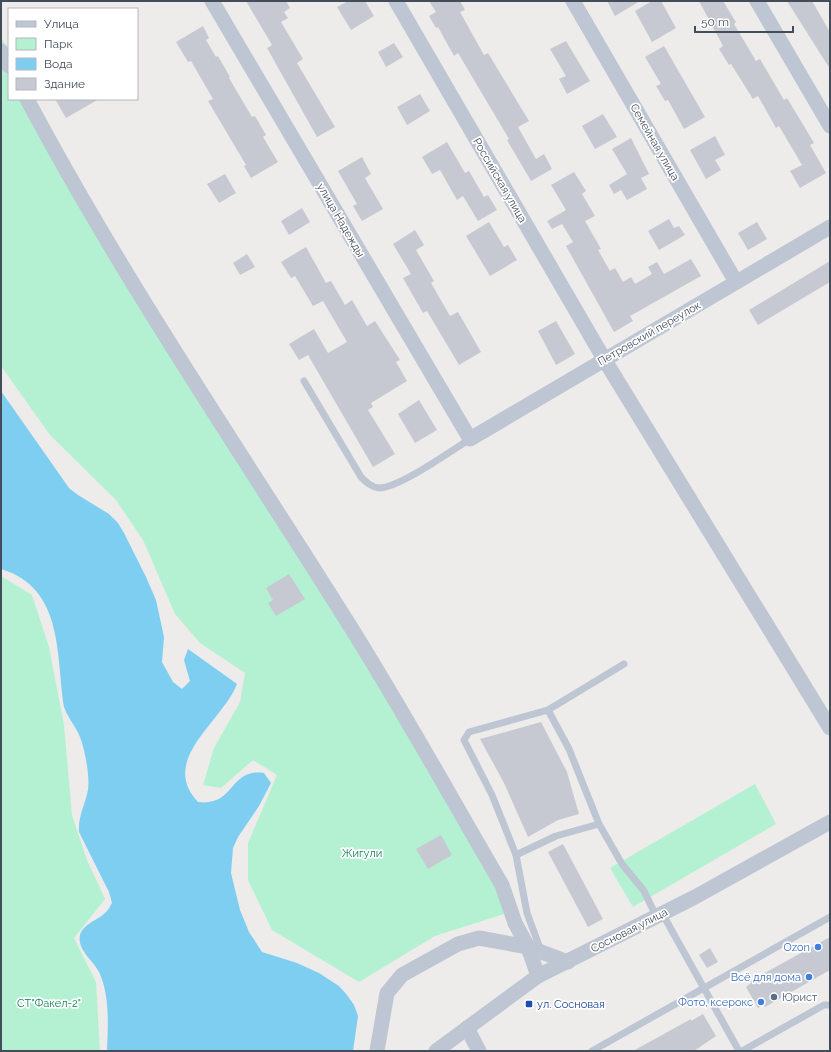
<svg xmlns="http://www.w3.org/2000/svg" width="831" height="1052" font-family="Raleway,sans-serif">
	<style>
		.green { fill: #b4f1d2 }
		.water { fill: #7ecef1 }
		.building { fill: #c7c9d2 }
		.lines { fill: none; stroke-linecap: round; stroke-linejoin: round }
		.service { stroke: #bdc6d2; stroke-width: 7 }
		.minor { stroke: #bdc6d2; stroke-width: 15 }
		.shop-dot { fill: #3f7fe0; stroke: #fff; stroke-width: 1.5 }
		.service-dot { fill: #5c6f8a; stroke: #fff; stroke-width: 1.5 }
		.transit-dot { fill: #1a4fb4; stroke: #fff; stroke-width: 1.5 }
		.labels { text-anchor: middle; stroke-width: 3.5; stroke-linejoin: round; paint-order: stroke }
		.street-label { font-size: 11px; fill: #434c59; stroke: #fff }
		.park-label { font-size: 11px; fill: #107e52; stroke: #fff }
		.shop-label { font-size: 11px; fill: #366cbe; stroke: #fff; text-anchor: end }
		.service-label { font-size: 11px; fill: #4e5e75; stroke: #fff; text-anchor: start }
		.transit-label { font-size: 11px; fill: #164399; stroke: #fff; text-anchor: start }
	</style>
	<rect width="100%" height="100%" fill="#eeebeb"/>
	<g class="green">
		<path d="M1,37L9,51V99H34L72,170L507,881L513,911L435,936L359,982L272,930L248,880V843L277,775L253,760L221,788L203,785L214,748L240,702L245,673L200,643L175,614L143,540L116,500L50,435L1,366Z"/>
		<path d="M1,576L32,595L49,647L64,725L72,815L87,860L105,899L74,938L96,982L100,1051H1Z"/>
		<path d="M755,784L776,824L633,907L610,868Z"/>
	</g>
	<path class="water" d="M1,391L69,488L78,495L109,514L118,523L124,533L146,577L156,600L164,637L162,662L173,682L182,689L190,681L184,660L188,649L237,684C223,721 158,760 198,802C235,807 229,768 264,773L271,783L259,806L238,837L233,848L231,873L240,910L249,932L262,952L297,963L319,973L339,986L347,995L354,1005L358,1016L353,1051H107C108,1026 110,995 99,972C93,960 77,950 80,935C83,924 98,920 105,913C108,911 110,906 112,903L109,892L79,832C78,816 85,805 88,790C90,776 85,750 80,737C76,727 68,718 64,707C56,655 64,588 1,569Z"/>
	<g class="building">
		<path d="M246,1H286L290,8L284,12L288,18L281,22L303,59L297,63L335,127L317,137L267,48L272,45Z"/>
		<path d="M348,1H365L374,16L351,30L337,7Z"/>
		<path d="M429,1H460L465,10L460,12L484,55L488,53L529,121L518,127L536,159L544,154L552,169L531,181L507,140L509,139L458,53L454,56L438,27L436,28L429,16L436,12Z"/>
		<path d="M607,1H640L615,16Z"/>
		<path d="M652,1H661L676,28L652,42L635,11Z"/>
		<path d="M699,1H723L736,22L734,24L756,61L760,59L784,100L787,98L804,126L814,143L810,145L826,173L800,188L790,171L802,165L779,126L776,128L758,96L753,99L731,64L729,65L719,49L723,46Z"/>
		<path d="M787,1H812L830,32V69Z"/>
		<path d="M203,26L209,38L206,40L216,57L218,56L230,77L229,78L252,117L255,116L266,135L263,137L278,162L251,178L244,166L246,165L208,101L213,99L191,61L188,62L176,42Z"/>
		<path d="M566,41L590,81L567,94L559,79L566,76L550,49Z"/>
		<path d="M394,43L403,57L386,67L378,52Z"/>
		<path d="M664,46L705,117L684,129L668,100L665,101L656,86L661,84L645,57Z"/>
		<path d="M420,94L430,111L407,125L397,107Z"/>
		<path d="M55,99H99L66,118Z"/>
		<path d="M603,114L617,137L595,149L582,126Z"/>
		<path d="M715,136L725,155L715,160L721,170L706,179L690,150Z"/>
		<path d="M631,138L649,174L641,178L647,189L627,200L621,190L614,194L609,185L627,174L612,149Z"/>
		<path d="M447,142L465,173L469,171L484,197L488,195L497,210L478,221L463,196L457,200L440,170L432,174L422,157Z"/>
		<path d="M362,157L371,174L365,178L383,209L362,221L353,206L357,204L338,171Z"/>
		<path d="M574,172L586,191L582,194L595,216L585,221L601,249L598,250L610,271L615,268L623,282L631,277L635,284L652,274L648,267L657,262L664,274L691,259L701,276L630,316L633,321L614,332L566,246L573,242L562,224L552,229L547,221L566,210L551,185Z"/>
		<path d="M225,174L236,193L219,203L207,184Z"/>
		<path d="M302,208L310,222L289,235L281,221Z"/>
		<path d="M669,219L674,228L679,226L685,235L659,250L648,231Z"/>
		<path d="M489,222L504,247L508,245L517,260L490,276L466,236Z"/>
		<path d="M757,222L767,239L748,250L738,233Z"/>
		<path d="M415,230L424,245L416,250L434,281L431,283L450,316L458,312L481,352L459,365L427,311L423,313L403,278L411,274L393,244Z"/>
		<path d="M306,247L326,283L331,281L345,305L352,300L367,326L375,321L400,360L396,362L407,381L371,403L373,407L368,410L395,454L373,467L308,355L299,360L289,344L314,329L328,353L347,342L323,301L313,306L295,276L291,278L281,262Z"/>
		<path d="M247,254L255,267L240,275L233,263Z"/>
		<path d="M830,261V282L758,325L749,310Z"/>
		<path d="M556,321L575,354L556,365L538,331Z"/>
		<path d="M419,400L437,430L415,443L398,414Z"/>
		<path d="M289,574L305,599L276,616L268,603L273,600L266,588Z"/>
		<path d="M541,722L567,772L579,814L558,820L528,837L504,783L480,739Z"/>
		<path d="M441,835L452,855L428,869L416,849Z"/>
		<path d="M563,844L603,919L588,927L548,852Z"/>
		<path d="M830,937V970L765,1007L764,1005L758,1008L746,987L751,983L750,981Z"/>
		<path d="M710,948L718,962L707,968L699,955Z"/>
		<path d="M703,1014L716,1036L694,1051H633L691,1019V1021Z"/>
	</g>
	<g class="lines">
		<g class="service">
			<path d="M304,381L361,477C366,482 371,487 379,488C399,488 451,451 470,439"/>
			<path d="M548,710L569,749L599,824L622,864L644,891L656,916"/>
			<path d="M516,855L556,836L599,824"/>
			<path d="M662,913L739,1051"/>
			<path d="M541,951L527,913L516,855L492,795L464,740L469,732L548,710L624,664"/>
			<path d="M592,1051L830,917"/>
			<path d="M742,1051L824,1005H830"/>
		</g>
		<g class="minor">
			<path d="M212,1L470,439L830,227"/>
			<path d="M396,1L604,359L830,728"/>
			<path d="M573,1L736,282"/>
			<path d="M757,1L830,126"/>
			<path d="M1,51L9,66"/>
			<path d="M27,99C122,278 237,446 345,618C400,705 450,796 502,885L515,923L528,947L538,976"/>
			<path d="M467,1028L479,1051"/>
			<path d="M377,1051L387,993L402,975L458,944L479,938L528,947L568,962"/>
			<path d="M436,1051L538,976L695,897L830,822"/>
		</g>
	</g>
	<g class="shop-dot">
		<circle cx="818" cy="947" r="4"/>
		<circle cx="809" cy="977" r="4"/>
		<circle cx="761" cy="1002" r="4"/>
	</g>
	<circle class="service-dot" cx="774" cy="997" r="4"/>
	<rect class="transit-dot" x="525" y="1000" width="8" height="8" rx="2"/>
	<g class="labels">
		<g class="street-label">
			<text transform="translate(655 142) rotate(60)" y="4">Семейная улица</text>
			<text transform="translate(500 180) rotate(60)" y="4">Российская улица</text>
			<text transform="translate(341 220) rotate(60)" y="4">улица Надежды</text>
			<text transform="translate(649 333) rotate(-30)" y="4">Петровский переулок</text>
			<text transform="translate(629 930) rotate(-27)" y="4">Сосновая улица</text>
		</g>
		<g class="park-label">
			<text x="362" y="857">Жигули</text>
			<text x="49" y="1007">СТ"Факел-2"</text>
		</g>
		<g class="shop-label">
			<text x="810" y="951">Ozon</text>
			<text x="801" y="981">Всё для дома</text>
			<text x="753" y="1006">Фото, ксерокс</text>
		</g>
		<g class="service-label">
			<text x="782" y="1001">Юрист</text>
		</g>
		<g class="transit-label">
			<text x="537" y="1008">ул. Сосновая</text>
		</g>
	</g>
	<rect width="831" height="1052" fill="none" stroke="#434c59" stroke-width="4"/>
	<rect x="8" y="8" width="130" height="92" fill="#ffffff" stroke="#b4b7bd"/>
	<rect x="16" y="21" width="20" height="6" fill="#bdc6d2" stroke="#b4b7bd"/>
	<text x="44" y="28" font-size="12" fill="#434c59">Улица</text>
	<rect x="16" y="38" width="20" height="12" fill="#b4f1d2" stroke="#b4b7bd"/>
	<text x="44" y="48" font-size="12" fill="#434c59">Парк</text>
	<rect x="16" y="58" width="20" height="12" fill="#7ecef1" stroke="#b4b7bd"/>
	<text x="44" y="68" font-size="12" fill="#434c59">Вода</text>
	<rect x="16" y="78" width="20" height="12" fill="#c7c9d2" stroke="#b4b7bd"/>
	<text x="44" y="88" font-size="12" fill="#434c59">Здание</text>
	<path d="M695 26v6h98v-6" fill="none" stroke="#434c59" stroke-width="2"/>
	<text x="701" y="26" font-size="12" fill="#434c59" stroke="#ffffff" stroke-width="3" paint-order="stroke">50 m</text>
</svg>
